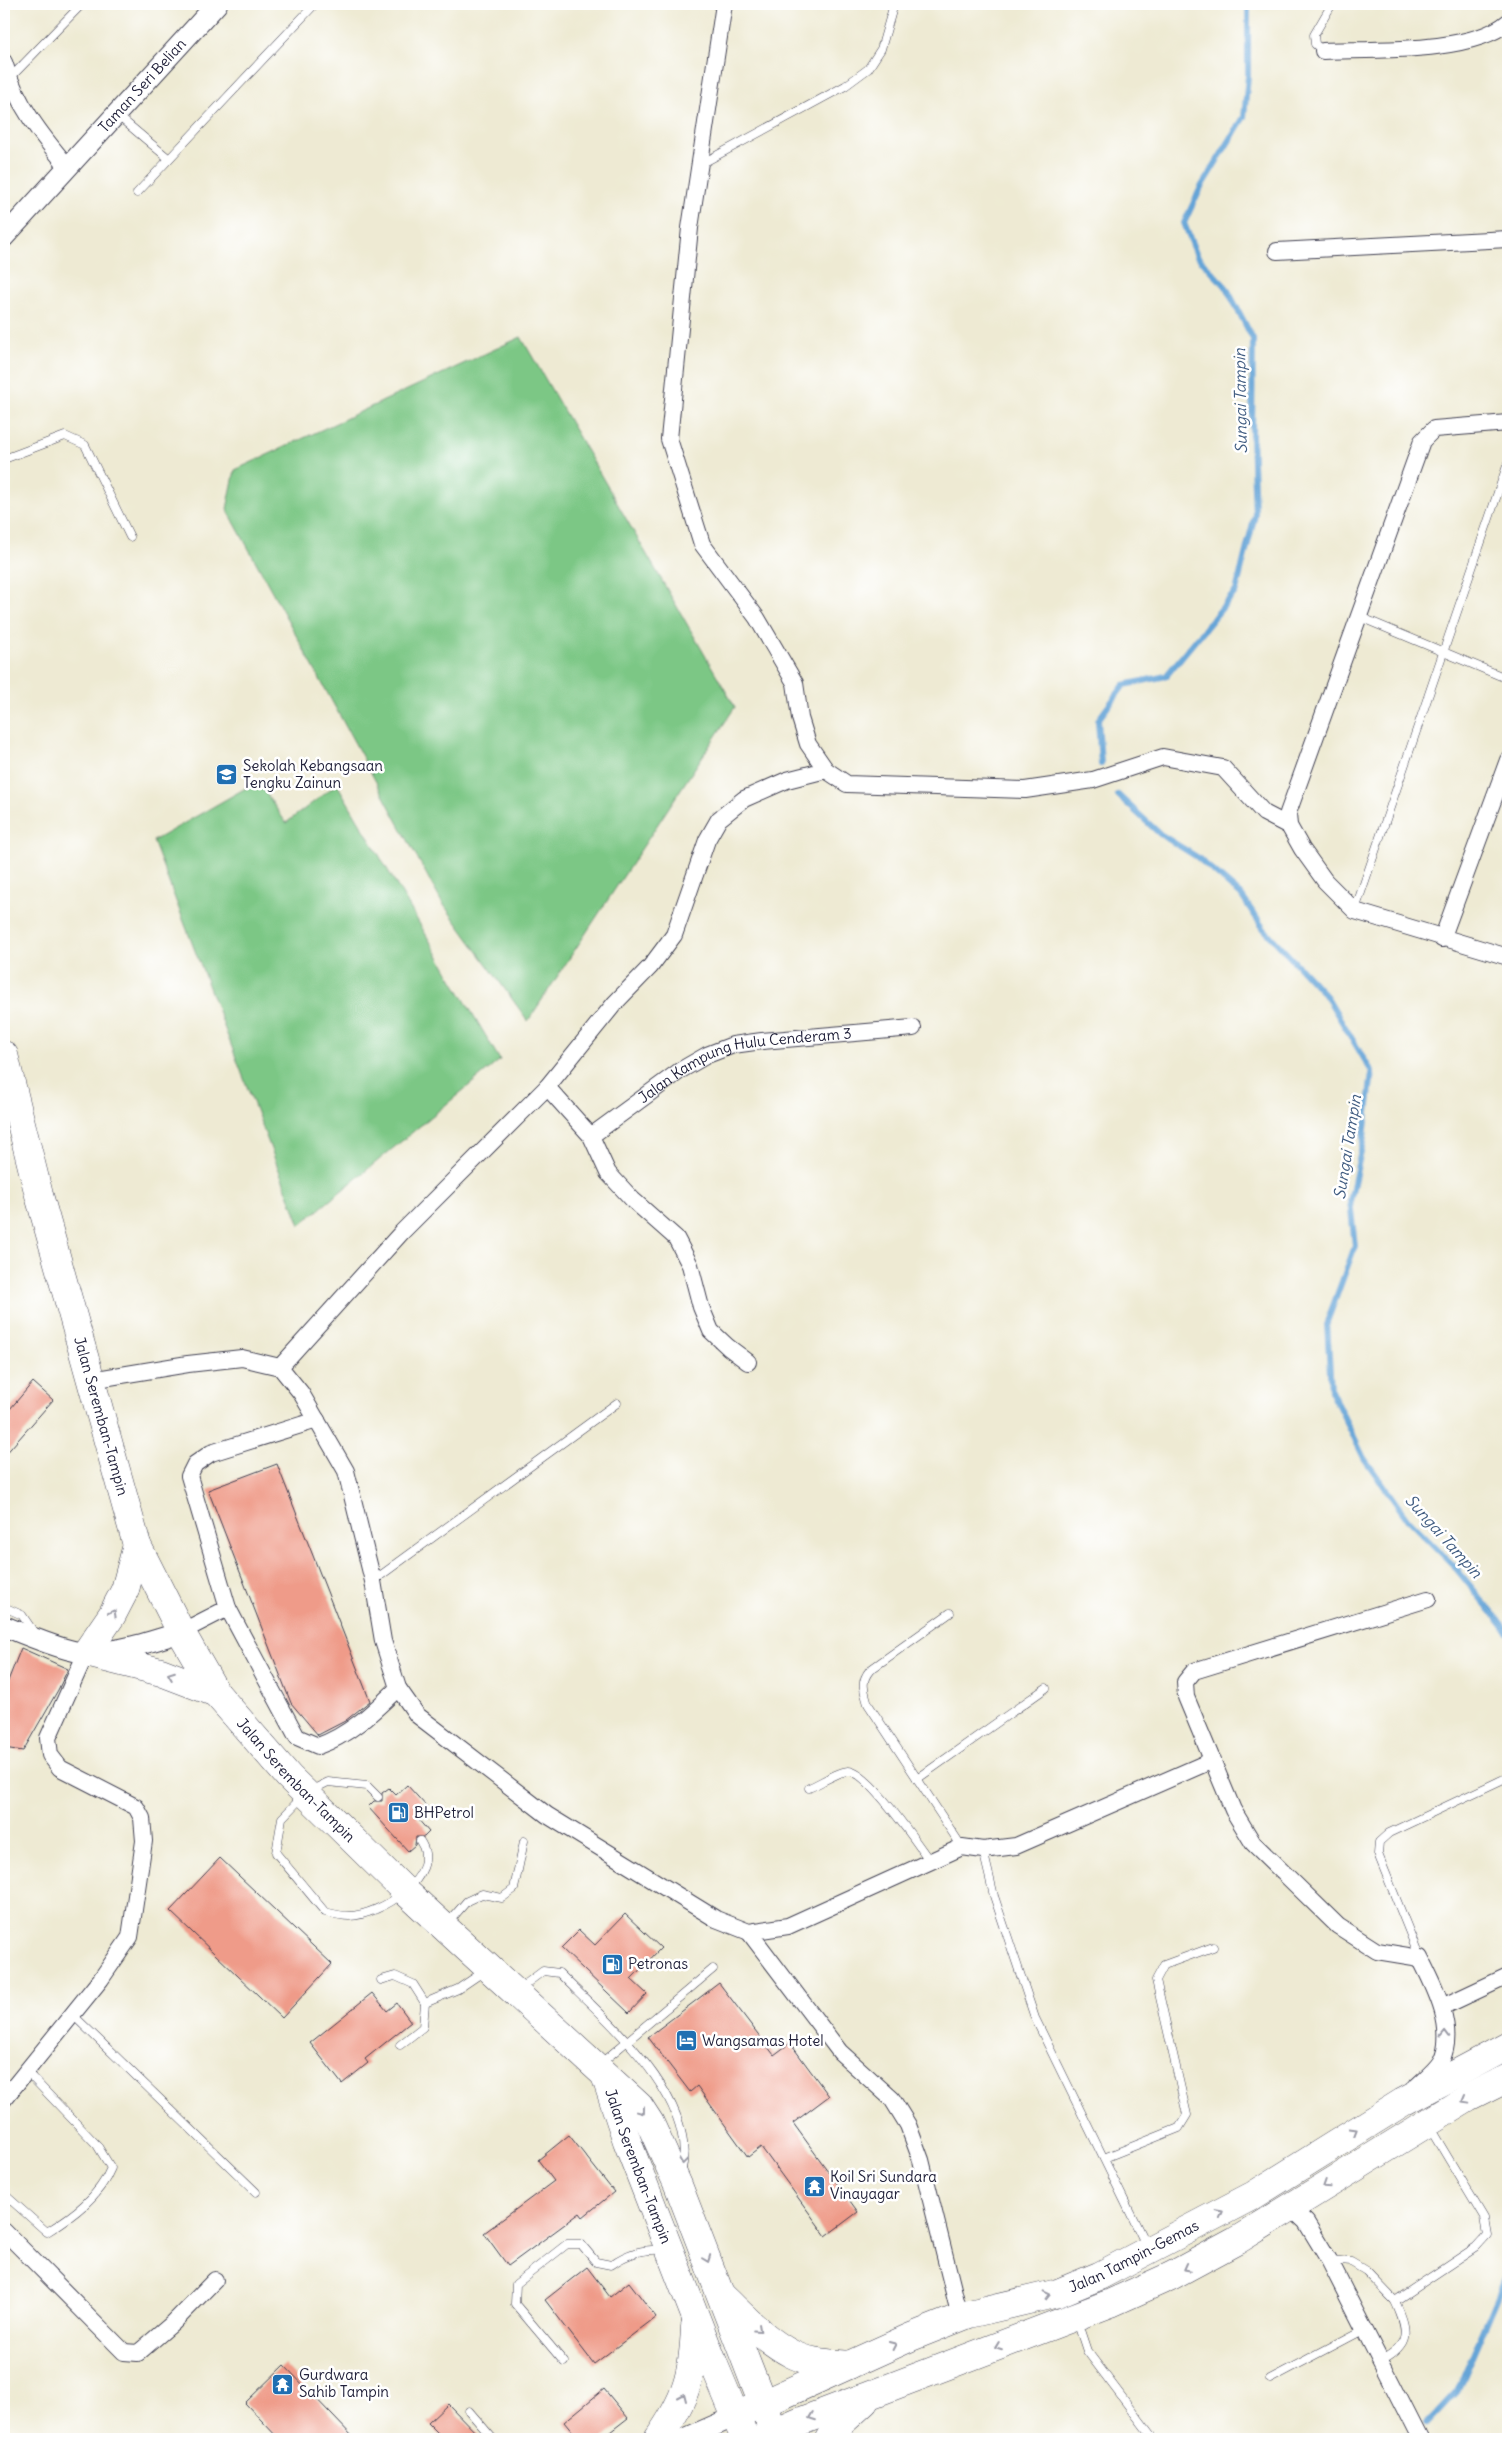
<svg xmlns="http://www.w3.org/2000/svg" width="1512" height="2443" font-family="Delius,sans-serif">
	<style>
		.green { fill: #7bc785; stroke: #4e7460 }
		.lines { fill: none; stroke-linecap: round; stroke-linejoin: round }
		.stream { stroke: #65a4d7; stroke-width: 6 }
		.building { fill: #ef9b89 }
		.service-casing { stroke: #414052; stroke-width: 9 }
		.minor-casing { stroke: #414052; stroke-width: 18 }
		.tertiary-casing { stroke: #414052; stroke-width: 22 }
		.trunk-casing { stroke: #414052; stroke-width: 29 }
		.service { stroke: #fff; stroke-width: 8 }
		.minor { stroke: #fff; stroke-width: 16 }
		.tertiary { stroke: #fff; stroke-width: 20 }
		.trunk { stroke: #fff; stroke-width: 28 }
		.oneway { stroke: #9c9ca7 }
		.labels { text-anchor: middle; stroke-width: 5; stroke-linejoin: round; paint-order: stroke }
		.street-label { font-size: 15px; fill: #22223b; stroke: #fff }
		.poi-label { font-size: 15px; fill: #22223b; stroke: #fff; text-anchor: start }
		.water-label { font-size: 16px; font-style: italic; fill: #405c81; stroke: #fff }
	</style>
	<rect width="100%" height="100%" fill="#fff"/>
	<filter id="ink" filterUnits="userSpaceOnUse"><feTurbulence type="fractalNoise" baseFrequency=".02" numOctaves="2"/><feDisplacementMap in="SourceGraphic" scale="10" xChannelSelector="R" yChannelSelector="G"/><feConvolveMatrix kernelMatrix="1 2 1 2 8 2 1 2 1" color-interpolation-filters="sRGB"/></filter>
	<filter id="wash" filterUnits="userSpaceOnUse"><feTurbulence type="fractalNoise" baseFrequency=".0096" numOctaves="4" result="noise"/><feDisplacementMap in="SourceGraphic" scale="20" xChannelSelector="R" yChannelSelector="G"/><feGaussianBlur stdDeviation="1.12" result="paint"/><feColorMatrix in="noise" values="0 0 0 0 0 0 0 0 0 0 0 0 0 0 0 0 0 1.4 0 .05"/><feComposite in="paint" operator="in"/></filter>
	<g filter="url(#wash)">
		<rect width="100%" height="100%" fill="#eeead3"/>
		<g class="green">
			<path d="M521,337L735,707L528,1021L441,901L227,509L235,470Z"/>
			<path d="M258,781L286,823L337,784L500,1060L300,1225L153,841Z"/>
		</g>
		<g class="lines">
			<g class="stream">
				<path d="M1101,764L1098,720L1124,685L1166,676L1236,591L1255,515L1252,435L1253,339L1226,287L1197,256L1184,223L1201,187L1244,117L1248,76V4"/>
				<path d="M1118,795L1160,834L1197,857L1241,895L1264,929L1327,997L1372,1072L1364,1137L1350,1201L1355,1246L1327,1322L1331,1391L1364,1458L1408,1520L1454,1566L1508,1632"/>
				<path d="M1427,2424L1457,2392L1508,2273"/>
				<path d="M1400,2439L1405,2436"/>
			</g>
		</g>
		<g id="blocks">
			<g class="building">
				<path d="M33,1382L53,1400L4,1456V1416Z"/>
				<path d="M277,1464L370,1701L345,1721L318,1735L291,1703L208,1490Z"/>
				<path d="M21,1648L68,1669L58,1690L23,1751L4,1748V1691Z"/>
				<path d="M407,1785L428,1808L417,1818L429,1832L424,1837H416L415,1845L408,1851L368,1807L374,1801H382V1793L389,1788L396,1795Z"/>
				<path d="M220,1858L332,1964L282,2018L170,1911Z"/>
				<path d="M625,1914L661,1948L631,1979L647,1994L629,2013L561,1948L579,1930L595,1945Z"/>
				<path d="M719,1983L774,2055L790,2043L829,2096L793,2123L858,2212L826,2236L761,2147L748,2157L697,2086L690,2092L648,2037Z"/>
				<path d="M372,1993L387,2011L397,2003L411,2022L365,2059L368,2063L342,2084L310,2043Z"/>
				<path d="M569,2135L614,2192L583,2217L580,2213L508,2266L484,2233L554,2181L538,2160Z"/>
				<path d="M587,2267L610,2297L629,2282L656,2317L594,2364L545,2300Z"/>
				<path d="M284,2365L355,2439H279L245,2403Z"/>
				<path d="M604,2389L628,2418L601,2439H578L564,2422Z"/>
				<path d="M448,2404L482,2439H444L428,2423Z"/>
			</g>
		</g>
	</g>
	<g filter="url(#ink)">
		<use href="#blocks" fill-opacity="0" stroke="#414052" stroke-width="1"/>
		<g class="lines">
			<defs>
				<g id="service">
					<path d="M1323,51L1315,44L1314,35L1332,4"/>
					<path d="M10,78L82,4"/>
					<path d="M117,115L168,158"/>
					<path d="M701,164L845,86L868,69L881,49L894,4"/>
					<path d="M137,193L315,4"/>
					<path d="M4,459L65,436L85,445L130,537"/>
					<path d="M1360,617L1508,679"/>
					<path d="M1355,910L1508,463"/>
					<path d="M373,1581L617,1403"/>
					<path d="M4,1607L22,1615L35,1634"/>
					<path d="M950,1613L870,1670C860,1682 864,1690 868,1704L962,1847"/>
					<path d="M917,1779L1046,1688"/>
					<path d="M809,1788C819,1784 839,1771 848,1771C868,1770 917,1844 930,1861"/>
					<path d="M378,1797L367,1786L328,1782L306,1793L282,1818L276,1853L325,1912C333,1914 341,1916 349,1916C379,1916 444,1876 420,1841"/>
					<path d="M983,1850L994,1896L1035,2018L1146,2245"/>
					<path d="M447,1924L467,1901L482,1894L502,1898L514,1889L524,1841"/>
					<path d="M1420,1958L1378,1854L1379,1842L1389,1833L1508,1777"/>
					<path d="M381,1980L395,1976L413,1984L425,2003L458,1989L486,1970"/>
					<path d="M519,1989L543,1971L559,1973C606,2020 701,2099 681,2173"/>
					<path d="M72,2014L256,2192"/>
					<path d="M400,2045L423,2027L425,2003"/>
					<path d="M600,2064L713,1969"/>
					<path d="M1104,2158L1179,2128L1187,2115L1156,1980L1164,1965L1213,1947"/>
					<path d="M4,2194L47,2232C73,2216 99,2197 111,2168L97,2145L26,2071"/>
					<path d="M1330,2260L1351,2262L1366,2271L1395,2301L1476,2247L1487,2235L1484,2218L1429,2126"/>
					<path d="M1077,2321L1087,2351L1150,2434"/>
					<path d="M1381,2360C1412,2344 1408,2330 1395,2301"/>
					<path d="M564,2362L515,2304L516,2284L567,2244H581L596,2262L611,2265C628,2253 642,2249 664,2250"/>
					<path d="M1270,2379L1365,2329"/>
					<path d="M469,2411L493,2439"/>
				</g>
				<g id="minor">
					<path d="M724,4L690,228L669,439L702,544L757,618L795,683L800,718L808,744L826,770L847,784L1025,790L1093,780L1163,757L1223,768L1264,813L1289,826"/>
					<path d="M1323,51C1372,49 1471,54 1508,22"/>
					<path d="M4,62C16,103 41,135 68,167"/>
					<path d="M1277,251L1508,239"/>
					<path d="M1508,423L1434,429L1422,441L1288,813L1289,826L1302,849L1325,881L1355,911L1508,957"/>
					<path d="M1442,939L1508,760"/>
					<path d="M547,1087L615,1003L650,967L674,935L707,840L719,819L744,799L787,780L826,770"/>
					<path id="s1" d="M591,1136L681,1070L707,1055L733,1045L762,1041L913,1028"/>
					<path d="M280,1367L402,1232L547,1087L591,1136L608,1173L633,1200L676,1238L690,1265L701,1307L711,1331L728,1347L748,1362"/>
					<path d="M91,1380L188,1364L242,1358L280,1367L301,1393L346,1471L373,1581L383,1641L398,1688L417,1715L547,1815L716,1919L749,1932L788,1926L962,1847L983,1850L1016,1846L1213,1760"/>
					<path d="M317,1420L211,1453L195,1464L189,1476L228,1608L239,1629L297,1737L318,1746C350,1735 374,1711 398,1688"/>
					<path d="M181,1632L228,1608"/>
					<path d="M749,1932L840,2052L892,2099L908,2125L921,2160L960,2317"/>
					<path d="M1442,2007L1508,1976"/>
					<path d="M1417,2086C1424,2079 1436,2070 1441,2061C1457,2029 1434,1986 1420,1958L1377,1951L1338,1926L1253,1843L1233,1810L1186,1697L1185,1682L1194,1671L1428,1599"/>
					<path d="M4,2099L101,1979L130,1937L144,1841L142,1818L136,1807L60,1768L50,1755L48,1738L86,1653"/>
					<path d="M1291,2208L1306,2222L1329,2260L1420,2439"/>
					<path d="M4,2231L124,2352L138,2353L173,2323L215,2280"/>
				</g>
				<g id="tertiary">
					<path id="s2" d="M4,237L217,4"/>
					<path d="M4,1626C23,1634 68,1653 87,1653C120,1652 150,1642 181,1632"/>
					<path d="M684,2439L736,2416"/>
				</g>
				<g id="trunk">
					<path id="s3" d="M4,1055L39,1195L137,1545L181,1632L216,1693L289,1777L406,1892L639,2106L650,2123L678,2185L774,2433"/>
					<path d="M137,1545L125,1590L112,1615L86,1653L161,1672L216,1693"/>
					<path id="s4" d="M606,2078L627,2141L715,2367L743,2434"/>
					<path d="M723,2297C744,2317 765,2340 792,2354C809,2363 830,2363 849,2365"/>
					<path id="s5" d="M736,2416L911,2337L969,2314L1058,2293L1099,2276L1254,2195L1403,2102L1508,2046"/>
					<path d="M658,2439C686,2399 693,2376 695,2327"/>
					<path d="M761,2439L799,2422L1111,2303L1171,2276L1236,2241L1468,2098L1508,2078"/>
					<path d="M829,2439L841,2423L864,2402"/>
				</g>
			</defs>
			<use href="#service" class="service-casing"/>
			<use href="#minor" class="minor-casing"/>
			<use href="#tertiary" class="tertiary-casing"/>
			<use href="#trunk" class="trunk-casing"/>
			<use href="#service" class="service"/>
			<use href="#minor" class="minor"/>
			<use href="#tertiary" class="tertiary"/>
			<use href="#trunk" class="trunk"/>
		</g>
		<defs><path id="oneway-chevron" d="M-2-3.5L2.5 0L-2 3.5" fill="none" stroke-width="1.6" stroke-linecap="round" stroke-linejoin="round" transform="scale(1.25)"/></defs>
		<g class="oneway">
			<use href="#oneway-chevron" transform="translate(113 1613) rotate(-61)"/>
			<use href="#oneway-chevron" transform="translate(171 1675) rotate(-159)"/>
			<use href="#oneway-chevron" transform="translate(1445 2034) rotate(-89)"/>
			<use href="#oneway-chevron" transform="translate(1465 2100) rotate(151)"/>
			<use href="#oneway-chevron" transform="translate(642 2111) rotate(53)"/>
			<use href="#oneway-chevron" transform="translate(1354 2131) rotate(-31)"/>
			<use href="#oneway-chevron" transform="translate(683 2161) rotate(97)"/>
			<use href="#oneway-chevron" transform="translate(1326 2185) rotate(147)"/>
			<use href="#oneway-chevron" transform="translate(1220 2213) rotate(-28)"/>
			<use href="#oneway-chevron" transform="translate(707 2259) rotate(69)"/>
			<use href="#oneway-chevron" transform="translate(1187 2268) rotate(152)"/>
			<use href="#oneway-chevron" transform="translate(1047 2295) rotate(-13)"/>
			<use href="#oneway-chevron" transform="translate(758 2329) rotate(42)"/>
			<use href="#oneway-chevron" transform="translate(893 2345) rotate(-25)"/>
			<use href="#oneway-chevron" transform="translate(998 2346) rotate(159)"/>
			<use href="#oneway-chevron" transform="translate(683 2397) rotate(-66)"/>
			<use href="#oneway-chevron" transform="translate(812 2417) rotate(159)"/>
		</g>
	</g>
	<defs>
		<symbol id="school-square" viewBox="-11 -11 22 22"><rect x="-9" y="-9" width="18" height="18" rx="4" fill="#1f6fb2" stroke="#fff"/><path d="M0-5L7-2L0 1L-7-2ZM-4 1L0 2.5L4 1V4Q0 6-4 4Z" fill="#fff"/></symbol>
		<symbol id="fuel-square" viewBox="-11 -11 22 22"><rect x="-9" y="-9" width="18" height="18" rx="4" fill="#1f6fb2" stroke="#fff"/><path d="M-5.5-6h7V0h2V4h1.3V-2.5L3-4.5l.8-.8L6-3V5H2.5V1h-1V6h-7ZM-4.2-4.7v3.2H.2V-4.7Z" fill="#fff"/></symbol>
		<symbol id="hotel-square" viewBox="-11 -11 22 22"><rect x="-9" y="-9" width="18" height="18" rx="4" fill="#1f6fb2" stroke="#fff"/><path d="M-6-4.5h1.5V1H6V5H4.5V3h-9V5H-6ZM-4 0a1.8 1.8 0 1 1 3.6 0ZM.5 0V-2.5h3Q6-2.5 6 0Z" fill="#fff"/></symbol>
		<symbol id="temple-square" viewBox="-11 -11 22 22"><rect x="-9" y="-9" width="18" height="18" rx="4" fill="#1f6fb2" stroke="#fff"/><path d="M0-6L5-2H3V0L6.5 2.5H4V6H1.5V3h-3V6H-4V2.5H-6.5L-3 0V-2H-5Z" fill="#fff"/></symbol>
	</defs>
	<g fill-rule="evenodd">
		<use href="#school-square" x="214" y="762" width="25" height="25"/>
		<use href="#fuel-square" x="386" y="1800" width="25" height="25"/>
		<use href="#fuel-square" x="600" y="1952" width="25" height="25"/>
		<use href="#hotel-square" x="674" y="2028" width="25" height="25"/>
		<use href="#temple-square" x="802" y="2174" width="25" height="25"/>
		<use href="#temple-square" x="270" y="2372" width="25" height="25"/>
	</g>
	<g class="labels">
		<g class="street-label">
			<text dy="5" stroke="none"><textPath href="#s2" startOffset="205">Taman Seri Belian</textPath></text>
			<text dy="5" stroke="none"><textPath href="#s1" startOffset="175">Jalan Kampung Hulu Cenderam 3</textPath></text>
			<text dy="5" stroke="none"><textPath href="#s3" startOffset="374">Jalan Seremban-Tampin</textPath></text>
			<text dy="5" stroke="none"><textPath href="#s3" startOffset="794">Jalan Seremban-Tampin</textPath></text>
			<text dy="5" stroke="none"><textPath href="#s4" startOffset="94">Jalan Seremban-Tampin</textPath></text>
			<text dy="5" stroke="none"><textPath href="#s5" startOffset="430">Jalan Tampin-Gemas</textPath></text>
		</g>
		<g class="poi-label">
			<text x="243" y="771">Sekolah Kebangsaan<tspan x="243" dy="17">Tengku Zainun</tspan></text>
			<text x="414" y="1818">BHPetrol</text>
			<text x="628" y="1969">Petronas</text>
			<text x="702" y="2046">Wangsamas Hotel</text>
			<text x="830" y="2182">Koil Sri Sundara<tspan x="830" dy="17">Vinayagar</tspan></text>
			<text x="299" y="2380">Gurdwara<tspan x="299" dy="17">Sahib Tampin</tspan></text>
		</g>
		<g class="water-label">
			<text transform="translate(1240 401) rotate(-91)" y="6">Sungai Tampin</text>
			<text transform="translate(1347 1147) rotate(-81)" y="6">Sungai Tampin</text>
			<text transform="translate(1444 1536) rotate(48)" y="6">Sungai Tampin</text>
		</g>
	</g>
	<rect width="1512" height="2443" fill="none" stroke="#fff" stroke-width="20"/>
</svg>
